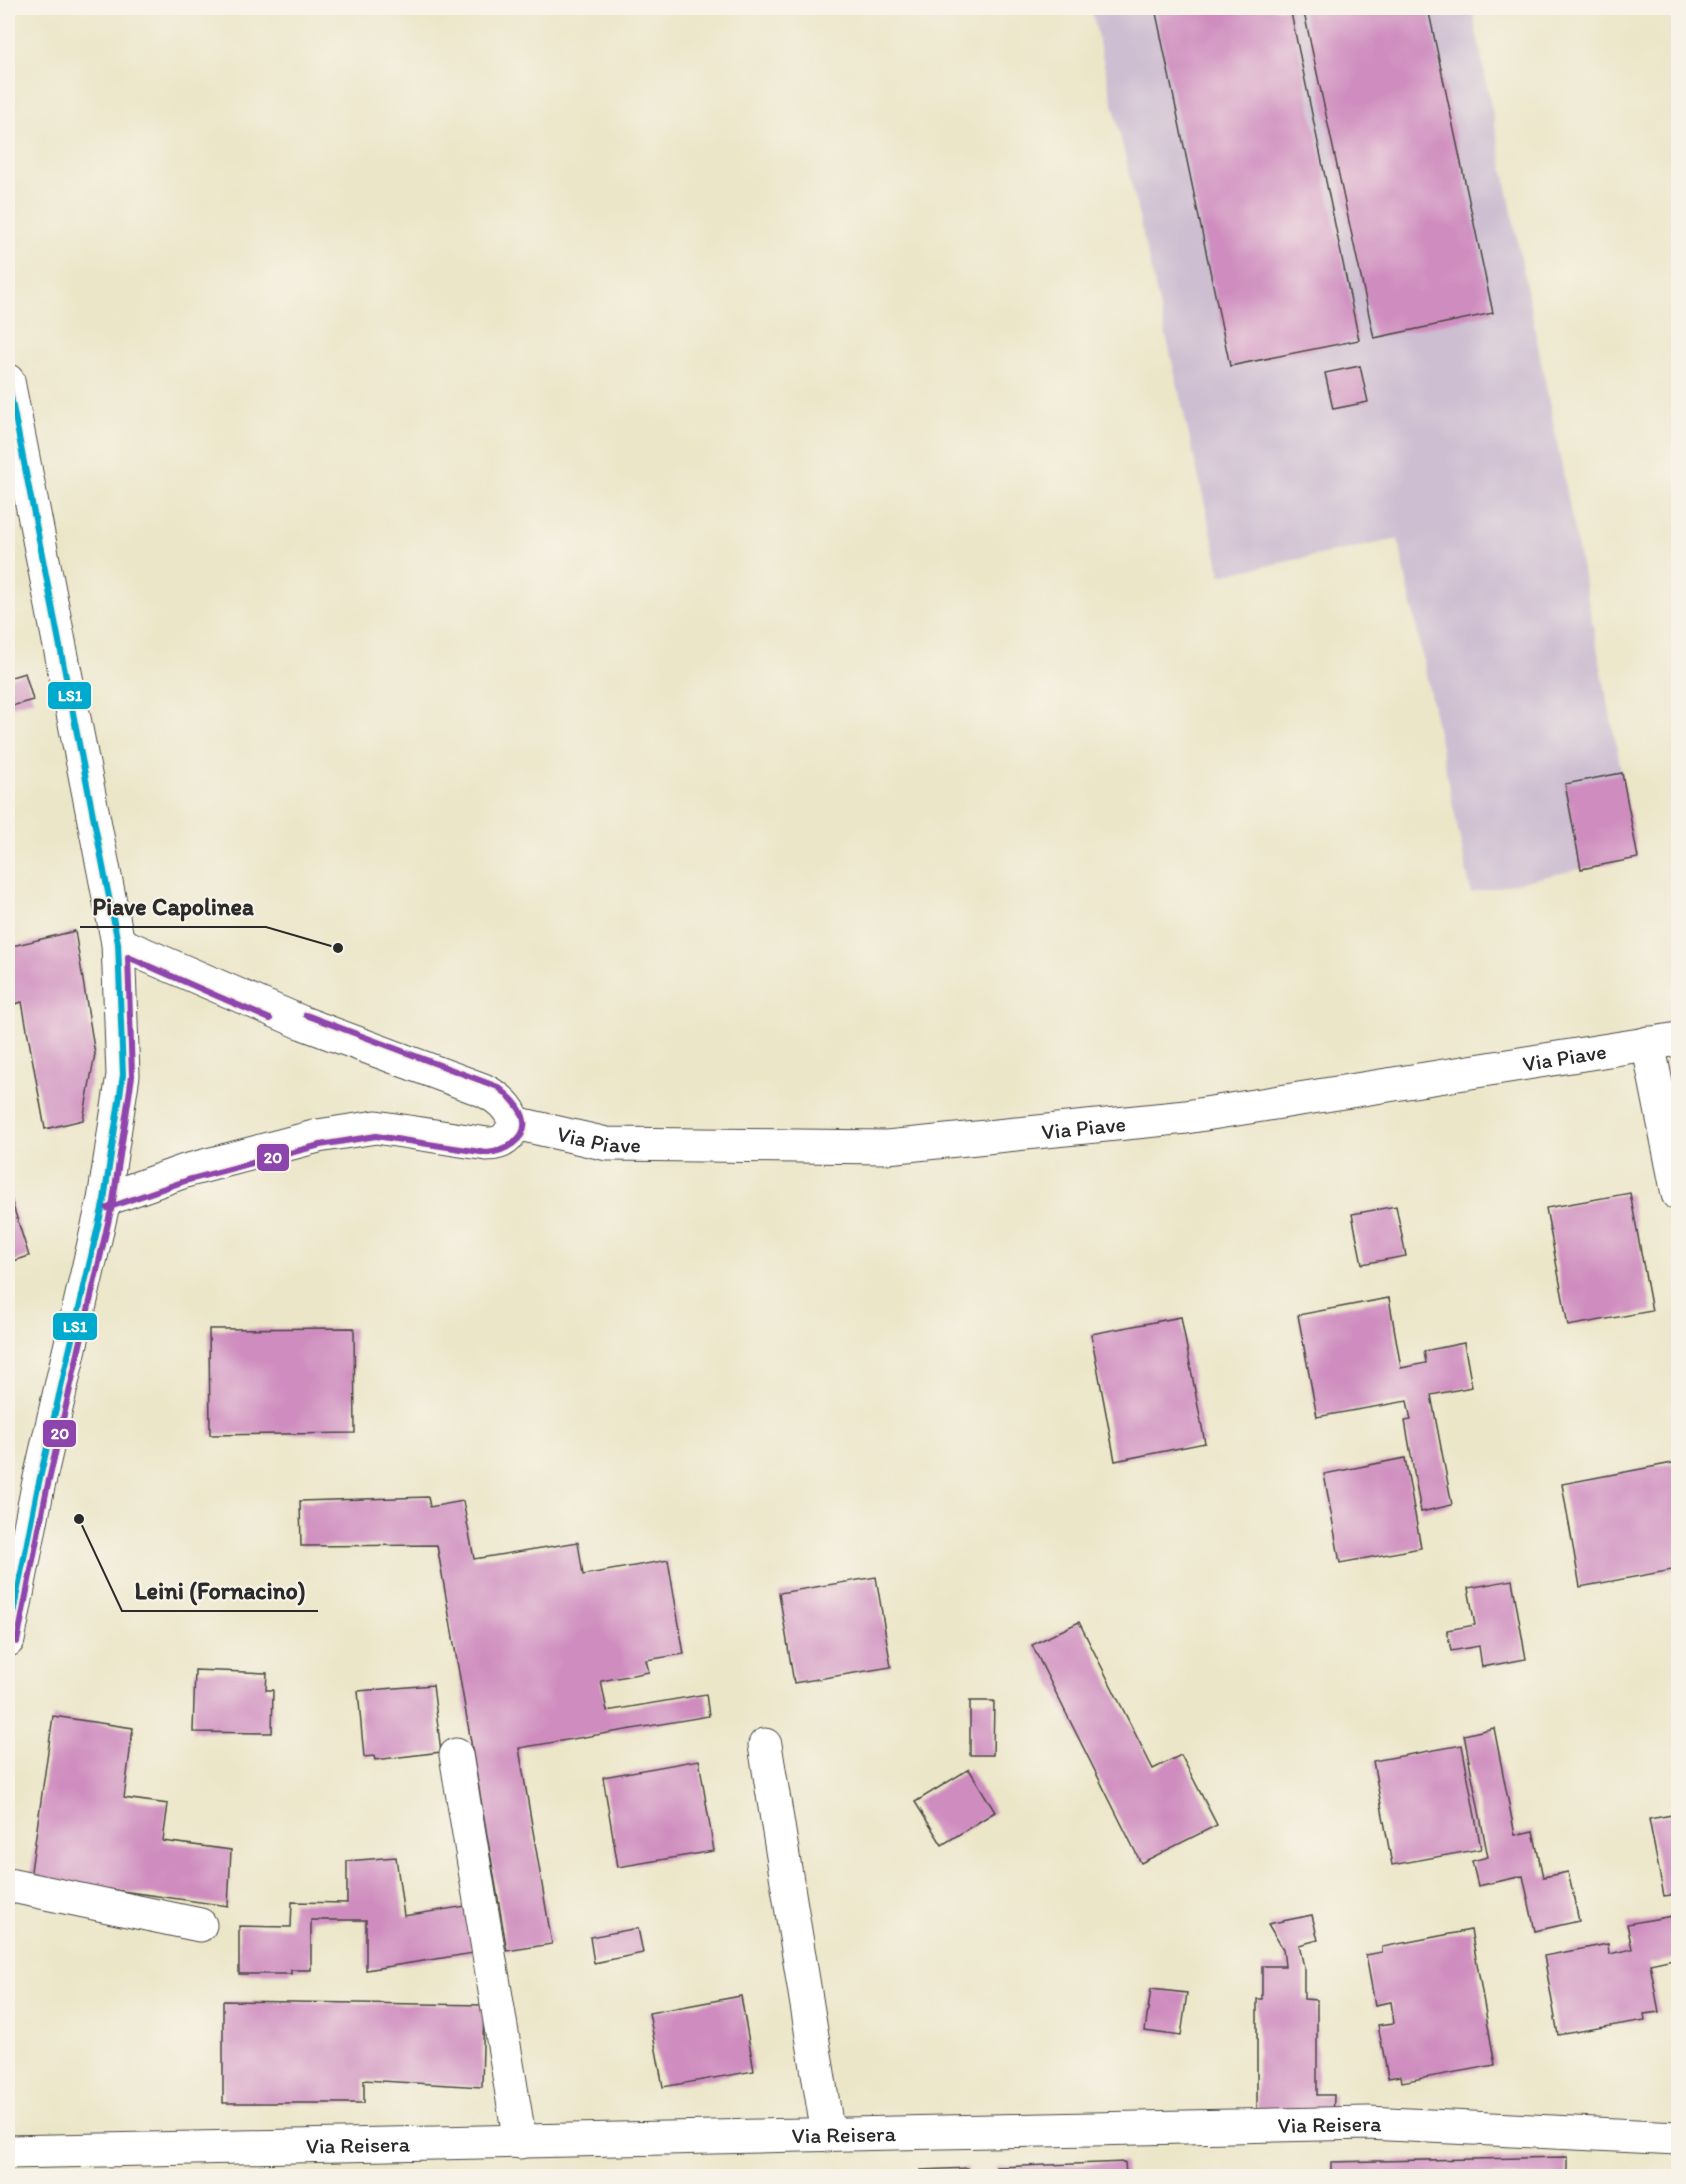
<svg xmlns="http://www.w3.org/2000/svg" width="1686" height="2184" font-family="Itim,sans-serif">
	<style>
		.industrial { fill: #cebed1 }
		.building { fill: #cf8dbf }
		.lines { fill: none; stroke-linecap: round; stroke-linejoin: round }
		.minor-casing { stroke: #484743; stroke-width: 35 }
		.minor { stroke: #fff; stroke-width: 33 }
		.bus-1-casing { stroke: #f7f3e8; stroke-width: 10 }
		.bus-2-casing { stroke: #f7f3e8; stroke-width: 10 }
		.bus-1 { stroke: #00a9ce; stroke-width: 6 }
		.bus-2 { stroke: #8e44ad; stroke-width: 6 }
		.labels { text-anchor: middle; stroke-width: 4.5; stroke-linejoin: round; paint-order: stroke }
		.street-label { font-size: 22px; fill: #2b2b2b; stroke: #f7f3e8 }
		.leader { fill: none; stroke: #2b2b2b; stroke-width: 2 }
		.callout-dot { fill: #2b2b2b; stroke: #f7f3e8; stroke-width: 2 }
		.callout-label { font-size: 24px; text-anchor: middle; font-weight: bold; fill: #2b2b2b; stroke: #f7f3e8; stroke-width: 4.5; stroke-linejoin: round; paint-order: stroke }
		.line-badge { stroke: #f7f3e8; stroke-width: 2 }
		.badge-label { font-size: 16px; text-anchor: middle; font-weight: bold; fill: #fff }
	</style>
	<rect width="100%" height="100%" fill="#f7f3e8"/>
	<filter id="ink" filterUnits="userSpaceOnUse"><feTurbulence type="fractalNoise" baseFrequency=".0167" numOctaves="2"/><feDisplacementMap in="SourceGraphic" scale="12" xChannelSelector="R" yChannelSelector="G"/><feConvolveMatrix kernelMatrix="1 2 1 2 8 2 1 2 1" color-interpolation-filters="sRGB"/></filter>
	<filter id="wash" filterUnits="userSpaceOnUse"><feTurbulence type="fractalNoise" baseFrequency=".008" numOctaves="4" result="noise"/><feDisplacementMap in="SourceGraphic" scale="24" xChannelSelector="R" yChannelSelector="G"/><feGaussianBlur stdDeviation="1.35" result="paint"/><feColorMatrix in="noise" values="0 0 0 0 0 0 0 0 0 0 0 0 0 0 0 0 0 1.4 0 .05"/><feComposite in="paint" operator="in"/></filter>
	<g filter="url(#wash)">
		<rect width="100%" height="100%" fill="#ece6c9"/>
		<path class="industrial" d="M1091,8H1472L1638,856L1471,893L1398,539L1221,575Z"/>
		<g id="blocks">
			<g class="building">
				<path d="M1155,8H1290L1359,340L1230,366Z"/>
				<path d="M1303,8H1428L1493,313L1374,338Z"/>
				<path d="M1360,366L1368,402L1333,409L1325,373Z"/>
				<path d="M25,673L33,700L8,707V678Z"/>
				<path d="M1622,773L1638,858L1581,869L1565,784Z"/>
				<path d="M75,931L95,1054L83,1120L45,1129L22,1002L8,1006V947Z"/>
				<path d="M8,1190L29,1256L8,1263Z"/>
				<path d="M1630,1193L1652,1311L1568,1326L1546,1208Z"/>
				<path d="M1396,1206L1406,1256L1362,1264L1352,1214Z"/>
				<path d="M1389,1298L1401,1368L1426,1363L1424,1351L1464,1343L1472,1387L1431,1395L1452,1505L1421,1512L1405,1421L1411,1420L1407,1401L1317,1417L1298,1315Z"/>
				<path d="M1181,1317L1205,1443L1115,1461L1091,1334Z"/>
				<path d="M354,1328L355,1433L210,1435L209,1329Z"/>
				<path d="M1405,1458L1421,1548L1340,1563L1324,1474Z"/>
				<path d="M1678,1462V1569L1580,1587L1562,1484Z"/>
				<path d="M428,1497L430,1507L463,1501L474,1559L578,1542L583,1575L668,1560L684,1654L646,1660L649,1672L601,1681L607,1711L706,1694L709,1716L519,1748L552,1944L507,1951L437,1545L301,1546L300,1501Z"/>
				<path d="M876,1577L891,1667L794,1683L779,1593Z"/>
				<path d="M1512,1580L1526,1659L1482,1667L1479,1646L1451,1651L1447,1630L1475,1625L1468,1588Z"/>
				<path d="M1079,1622L1153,1769L1181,1755L1217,1825L1141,1863L1032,1645Z"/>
				<path d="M195,1670L267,1673L266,1690H273L272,1733L193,1732Z"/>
				<path d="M433,1685L441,1752L375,1760L374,1756L364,1757L358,1691Z"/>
				<path d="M970,1701H994L993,1755H970Z"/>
				<path d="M53,1716L133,1728L124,1798L168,1804L163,1841L231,1850L228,1906L30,1878Z"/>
				<path d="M1494,1728L1515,1835L1533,1831L1543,1877L1568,1872L1579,1921L1535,1931L1523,1876L1478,1886L1472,1861L1488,1857L1464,1735Z"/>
				<path d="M1462,1745L1481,1849L1392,1865L1373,1761Z"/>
				<path d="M699,1760L714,1851L618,1867L603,1777Z"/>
				<path d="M969,1769L995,1812L942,1845L915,1802Z"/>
				<path d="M1678,1814V1894L1664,1896L1649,1819Z"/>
				<path d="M396,1857L404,1916L466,1906L474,1953L366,1970V1920H311V1970H291V1974H239V1926L291,1927L292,1902L347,1903V1861Z"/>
				<path d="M1312,1915L1318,1940L1299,1945L1304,1967V1999L1317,2000V2095H1334L1333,2121H1257V1999H1262V1966H1285L1283,1949L1268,1924Z"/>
				<path d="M1678,1915V1958L1650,1964L1659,2012L1644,2014L1645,2020L1558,2035L1544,1956L1608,1944L1609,1954L1632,1949L1627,1924Z"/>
				<path d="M638,1928L643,1953L594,1963L590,1937Z"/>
				<path d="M1471,1930L1495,2065L1402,2082L1401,2076L1388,2078L1378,2025L1394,2023L1391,2002L1375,2005L1366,1955L1382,1952V1947Z"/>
				<path d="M1151,1989L1187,1993L1181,2036L1145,2031Z"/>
				<path d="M741,1996L754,2071L663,2087L649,2013Z"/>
				<path d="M223,2001L484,2005L482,2087L364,2080V2103H223Z"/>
				<path d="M1567,2157V2176H1331V2162Z"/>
				<path d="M1125,2162L1126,2176H997L996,2167Z"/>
				<path d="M968,2168V2176H922L921,2170Z"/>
			</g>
		</g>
	</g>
	<g filter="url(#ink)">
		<use href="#blocks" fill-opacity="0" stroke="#484743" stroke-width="1.5"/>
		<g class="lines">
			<defs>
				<g id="minor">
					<path d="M8,381L118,943L123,1075L104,1200L37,1491L8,1640"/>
					<path d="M1648,1043L1678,1194"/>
					<path id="s1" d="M515,1123L607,1144L887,1147L1186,1117L1678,1039"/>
					<path d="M104,1200L185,1171L318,1136L376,1127L487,1144C503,1144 509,1138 515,1123C509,1106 499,1098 483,1090L303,1023L118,943"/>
					<path d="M765,1745L828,2135"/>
					<path d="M456,1755L520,2142"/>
					<path d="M8,1885L200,1925"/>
					<path id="s2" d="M8,2152L1368,2123L1678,2138"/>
				</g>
			</defs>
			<use href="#minor" class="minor-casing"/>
			<use href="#minor" class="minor"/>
			<defs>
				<path id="bus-1" d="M8,381L118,943L123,1075L104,1200L37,1491L8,1640"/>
				<g id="bus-2">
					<path d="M107,1208L188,1180L320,1145L376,1136L487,1153C503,1152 527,1140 524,1121C522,1107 508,1095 498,1087L306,1015"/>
					<path d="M17,1642L46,1493L113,1201L132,1076L128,957L270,1019"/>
				</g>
			</defs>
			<use href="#bus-1" class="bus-1-casing"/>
			<use href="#bus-2" class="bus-2-casing"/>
			<use href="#bus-1" class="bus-1"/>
			<use href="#bus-2" class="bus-2"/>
		</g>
	</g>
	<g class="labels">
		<g class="street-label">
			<text dy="8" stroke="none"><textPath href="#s1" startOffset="1058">Via Piave</textPath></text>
			<text dy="8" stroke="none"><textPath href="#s1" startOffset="572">Via Piave</textPath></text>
			<text dy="8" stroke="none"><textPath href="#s1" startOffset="86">Via Piave</textPath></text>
			<text dy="8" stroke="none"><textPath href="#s2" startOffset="1322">Via Reisera</textPath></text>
			<text dy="8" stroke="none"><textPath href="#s2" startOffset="836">Via Reisera</textPath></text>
			<text dy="8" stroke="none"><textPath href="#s2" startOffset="350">Via Reisera</textPath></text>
		</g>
	</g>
	<path class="leader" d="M338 948L266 927H80M79 1519L122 1611H318"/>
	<g class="callout-dot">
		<circle cx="338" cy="948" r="6"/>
		<circle cx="79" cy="1519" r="6"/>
	</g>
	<g class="callout-label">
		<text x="173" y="915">Piave Capolinea</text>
		<text x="220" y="1599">Leini (Fornacino)</text>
	</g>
	<g class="line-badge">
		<rect x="47" y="681" width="45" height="29" rx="6" fill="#00a9ce"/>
		<rect x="256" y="1143" width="34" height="29" rx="6" fill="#8e44ad"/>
		<rect x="52" y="1312" width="46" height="29" rx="6" fill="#00a9ce"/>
		<rect x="42" y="1419" width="35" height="29" rx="6" fill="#8e44ad"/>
	</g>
	<g class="badge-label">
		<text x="70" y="701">LS1</text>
		<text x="273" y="1163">20</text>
		<text x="75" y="1332">LS1</text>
		<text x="60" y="1439">20</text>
	</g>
	<rect width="1686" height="2184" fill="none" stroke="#f7f3e8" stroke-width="30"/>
</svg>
